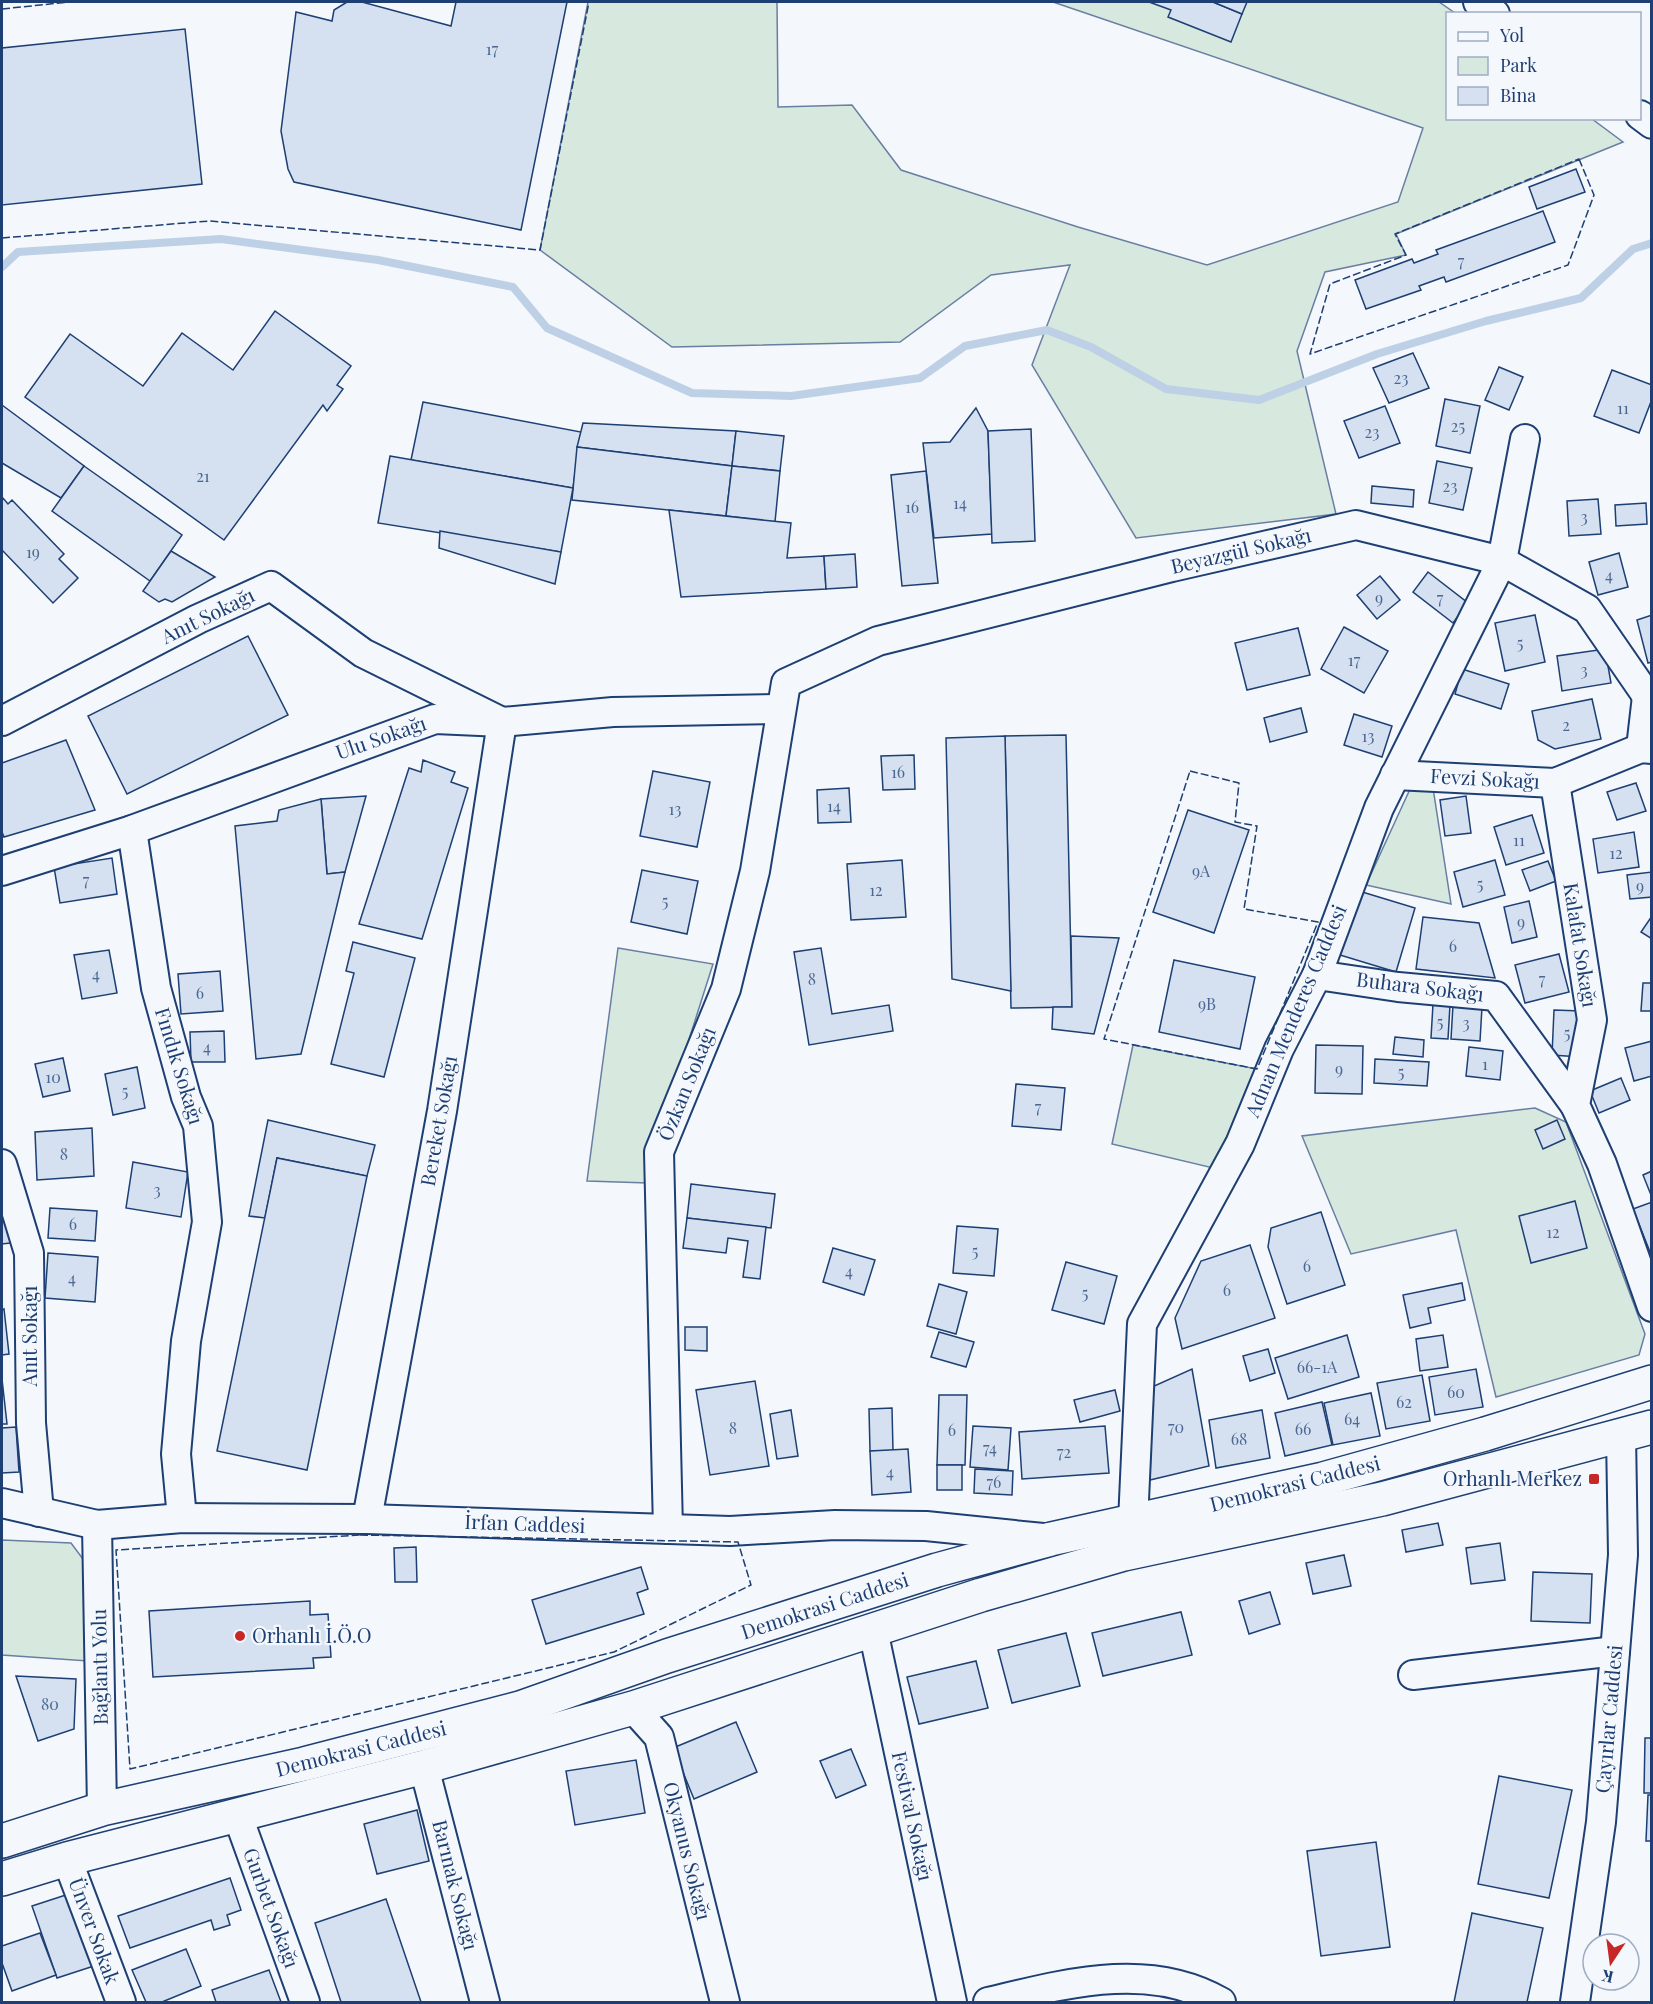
<svg xmlns="http://www.w3.org/2000/svg" width="1653" height="2004" font-family="'Playfair Display',serif">
	<style>
		.green { fill: #d7e8df; stroke: #687fa3; stroke-width: 1.5 }
		.lines { fill: none; stroke-linecap: round; stroke-linejoin: round }
		.stream { stroke: #bed0e5; stroke-width: 8 }
		.building { fill: #d5e0f0; stroke: #1d3f73; stroke-width: 1.5 }
		.minor-casing { stroke: #1d3f73; stroke-width: 32 }
		.major-casing { stroke: #1d3f73; stroke-width: 36 }
		.minor { stroke: #f4f7fb; stroke-width: 28 }
		.major { stroke: #f4f7fb; stroke-width: 33 }
		.fence { stroke: #1d3f73; stroke-width: 1.5; stroke-dasharray: 8 3; stroke-linecap: butt }
		.poi-dot { fill: #c62828; stroke: #f4f7fb; stroke-width: 2 }
		.labels { text-anchor: middle; stroke-width: 4.5; stroke-linejoin: round; paint-order: stroke }
		.number-label { font-size: 16px; fill: #4b6792 }
		.street-label { font-size: 20px; fill: #1d3f73; stroke: #f4f7fb }
		.poi-label { font-size: 20px; fill: #1d3f73; stroke: #f4f7fb; text-anchor: end }
	</style>
	<rect width="100%" height="100%" fill="#f4f7fb"/>
	<g class="green">
		<path d="M588,2H777L778,107L852,105L901,170L1078,227L1207,265L1398,202L1423,128L1053,2H1439L1455,13L1448,14V118L1592,119L1623,142L1396,234L1406,255L1325,272L1297,351L1336,514L1136,538L1032,365L1070,265L991,275L900,342L672,347L540,250Z"/>
		<path d="M1411,787L1433,788L1451,904L1366,885Z"/>
		<path d="M618,948L713,964L651,1159L648,1183L587,1181Z"/>
		<path d="M1133,1045L1257,1069L1213,1168L1112,1144Z"/>
		<path d="M1535,1108L1566,1122L1645,1334L1639,1355L1496,1397L1456,1230L1351,1254L1302,1136Z"/>
		<path d="M2,1540L71,1543L83,1559L88,1661L2,1655Z"/>
	</g>
	<g class="lines">
		<path class="stream" d="M2,267L18,252L221,239L378,260L513,287L547,328L692,393L791,396L920,378L965,346L1047,330L1091,347L1166,389L1259,400L1377,354L1486,321L1581,298L1633,249L1652,243"/>
	</g>
	<g class="building">
		<path d="M347,2H362L451,26L456,2H567L521,230L294,182L288,169L281,131L296,12L332,21L334,10Z"/>
		<path d="M1149,2H1213L1242,14L1231,42L1168,17L1171,10Z"/>
		<path d="M1213,2H1247L1242,14Z"/>
		<path d="M185,29L202,184L2,205V48Z"/>
		<path d="M1576,169L1585,192L1537,209L1529,187Z"/>
		<path d="M1543,211L1555,242L1446,282L1444,277L1419,286L1421,290L1366,309L1355,280L1412,259L1414,263L1438,254L1436,250Z"/>
		<path d="M275,311L351,366L337,385L343,389L327,411L323,405L224,540L25,397L70,334L143,386L182,333L233,370Z"/>
		<path d="M1413,353L1429,388L1389,403L1373,368Z"/>
		<path d="M1499,367L1523,377L1509,410L1485,400Z"/>
		<path d="M1612,370L1652,385V399L1639,433L1594,416Z"/>
		<path d="M1445,399L1480,406L1470,453L1436,446Z"/>
		<path d="M423,402L581,432L573,488L411,460Z"/>
		<path d="M2,405L84,466L61,498L2,463Z"/>
		<path d="M1385,406L1400,443L1359,458L1344,421Z"/>
		<path d="M976,408L988,431L992,534L934,538L923,443L950,442Z"/>
		<path d="M583,423L736,431L732,466L577,447Z"/>
		<path d="M1031,429L1035,541L992,543L988,431Z"/>
		<path d="M736,431L784,436L780,471L732,466Z"/>
		<path d="M577,447L732,466L726,516L572,500Z"/>
		<path d="M390,456L573,488L561,552L378,523Z"/>
		<path d="M1437,461L1472,468L1463,510L1429,503Z"/>
		<path d="M84,466L182,535L150,581L52,511Z"/>
		<path d="M732,466L780,471L775,522L726,516Z"/>
		<path d="M926,471L938,583L902,586L891,475Z"/>
		<path d="M1372,486L1414,490L1413,507L1371,503Z"/>
		<path d="M2,497L8,504L12,500L64,554L59,559L78,578L53,603L2,550Z"/>
		<path d="M1598,499L1601,534L1569,536L1567,501Z"/>
		<path d="M1646,503L1647,524L1616,526L1615,505Z"/>
		<path d="M669,510L791,523L787,558L824,556L826,589L681,597Z"/>
		<path d="M440,531L561,552L555,584L439,548Z"/>
		<path d="M171,551L215,577L172,602L165,599L159,602L143,591Z"/>
		<path d="M1619,553L1628,587L1598,595L1589,562Z"/>
		<path d="M855,554L857,587L826,589L824,556Z"/>
		<path d="M1428,572L1468,603L1453,623L1413,592Z"/>
		<path d="M1380,576L1400,600L1377,619L1357,595Z"/>
		<path d="M1535,615L1545,662L1505,671L1495,623Z"/>
		<path d="M1652,615V662L1648,663L1637,620Z"/>
		<path d="M1344,627L1388,651L1364,693L1321,669Z"/>
		<path d="M1298,628L1310,675L1247,690L1235,643Z"/>
		<path d="M248,636L288,715L127,794L88,716Z"/>
		<path d="M1605,649L1611,683L1562,691L1557,656Z"/>
		<path d="M1462,669L1509,684L1501,709L1455,694Z"/>
		<path d="M1592,699L1601,739L1555,749L1538,740L1532,711Z"/>
		<path d="M1301,708L1307,732L1270,742L1264,718Z"/>
		<path d="M1354,714L1392,726L1382,757L1344,745Z"/>
		<path d="M1066,735L1072,1007L1011,1008L1005,736Z"/>
		<path d="M1005,736L1011,991L952,979L946,738Z"/>
		<path d="M66,740L95,810L4,837L2,832V763Z"/>
		<path d="M914,755L915,789L883,790L881,756Z"/>
		<path d="M423,760L455,772L451,782L468,788L422,939L359,924L409,768L421,772Z"/>
		<path d="M653,771L710,782L697,847L640,836Z"/>
		<path d="M1636,783L1646,811L1617,820L1607,792Z"/>
		<path d="M849,788L851,822L818,823L817,790Z"/>
		<path d="M366,796L345,872L327,874L321,799Z"/>
		<path d="M1466,796L1471,833L1445,836L1440,800Z"/>
		<path d="M321,799L327,874L345,872L301,1054L256,1059L235,826L277,821L279,810Z"/>
		<path d="M1188,810L1249,830L1214,933L1153,912Z"/>
		<path d="M1532,815L1544,853L1506,865L1494,827Z"/>
		<path d="M1634,832L1639,867L1598,873L1593,839Z"/>
		<path d="M112,858L117,894L60,903L54,867Z"/>
		<path d="M902,860L906,917L851,920L847,864Z"/>
		<path d="M1495,860L1505,895L1463,907L1454,872Z"/>
		<path d="M1548,861L1556,881L1530,891L1522,870Z"/>
		<path d="M642,870L698,881L687,934L631,922Z"/>
		<path d="M1652,872V897L1630,899L1627,875Z"/>
		<path d="M1359,891L1415,908L1396,972L1340,955Z"/>
		<path d="M1529,901L1537,937L1512,943L1504,907Z"/>
		<path d="M1652,916V939L1641,932Z"/>
		<path d="M1423,917L1479,923L1495,978L1416,969Z"/>
		<path d="M1071,936L1119,938L1094,1034L1052,1029L1053,1007H1072Z"/>
		<path d="M353,942L415,958L384,1077L331,1064L354,973L346,971Z"/>
		<path d="M821,948L832,1014L889,1005L893,1031L809,1045L794,952Z"/>
		<path d="M109,950L117,993L82,999L74,955Z"/>
		<path d="M1559,954L1569,992L1525,1003L1515,965Z"/>
		<path d="M1174,960L1255,977L1240,1049L1159,1032Z"/>
		<path d="M220,971L223,1011L181,1014L178,974Z"/>
		<path d="M1643,983H1652V1011H1641Z"/>
		<path d="M1433,1004L1450,1005L1448,1039L1431,1038Z"/>
		<path d="M1453,1005L1482,1007L1480,1041L1451,1039Z"/>
		<path d="M1554,1010L1581,1011L1580,1057L1552,1055Z"/>
		<path d="M224,1031L225,1062H191L190,1032Z"/>
		<path d="M1395,1037L1424,1040L1423,1057L1393,1054Z"/>
		<path d="M1652,1041V1076L1634,1081L1625,1048Z"/>
		<path d="M1316,1045L1363,1046L1362,1094L1315,1093Z"/>
		<path d="M1469,1047L1503,1051L1500,1080L1466,1076Z"/>
		<path d="M63,1058L70,1091L43,1097L35,1064Z"/>
		<path d="M1375,1059L1429,1062L1427,1086L1374,1083Z"/>
		<path d="M137,1067L145,1108L113,1115L105,1074Z"/>
		<path d="M1621,1078L1630,1100L1599,1113L1590,1091Z"/>
		<path d="M1016,1084L1065,1088L1061,1130L1012,1126Z"/>
		<path d="M268,1120L375,1145L367,1176L277,1158L265,1218L249,1216Z"/>
		<path d="M1557,1120L1565,1139L1543,1149L1535,1130Z"/>
		<path d="M92,1128L94,1176L37,1180L35,1132Z"/>
		<path d="M277,1158L367,1176L307,1470L217,1451Z"/>
		<path d="M133,1162L188,1172L181,1217L126,1208Z"/>
		<path d="M1652,1171V1195H1651L1643,1175Z"/>
		<path d="M691,1184L775,1194L771,1228L687,1218Z"/>
		<path d="M1575,1201L1587,1248L1531,1263L1519,1216Z"/>
		<path d="M1652,1202V1257L1633,1209Z"/>
		<path d="M50,1208L97,1211L95,1241L48,1238Z"/>
		<path d="M1321,1212L1345,1285L1287,1304L1268,1247L1271,1228Z"/>
		<path d="M687,1218L766,1227L760,1279L743,1277L748,1241L728,1238L726,1253L683,1248Z"/>
		<path d="M2,1222H8L10,1243L2,1244Z"/>
		<path d="M957,1226L998,1229L994,1276L953,1273Z"/>
		<path d="M1250,1245L1275,1318L1182,1349L1175,1318L1201,1261Z"/>
		<path d="M833,1248L875,1260L864,1295L823,1282Z"/>
		<path d="M48,1253L98,1257L95,1302L45,1298Z"/>
		<path d="M1066,1262L1117,1276L1104,1324L1052,1310Z"/>
		<path d="M1462,1283L1465,1300L1428,1308L1431,1323L1410,1328L1403,1295Z"/>
		<path d="M939,1284L967,1292L956,1334L927,1326Z"/>
		<path d="M4,1309L9,1354L2,1355V1310Z"/>
		<path d="M685,1327H707V1351L685,1350Z"/>
		<path d="M939,1332L974,1342L966,1367L931,1357Z"/>
		<path d="M1347,1335L1359,1377L1288,1399L1275,1358Z"/>
		<path d="M1443,1335L1448,1367L1420,1371L1416,1339Z"/>
		<path d="M1268,1349L1275,1373L1250,1381L1243,1356Z"/>
		<path d="M1192,1369L1209,1466L1150,1480L1152,1387Z"/>
		<path d="M1476,1369L1483,1407L1435,1415L1429,1377Z"/>
		<path d="M1422,1375L1430,1421L1386,1429L1377,1383Z"/>
		<path d="M2,1379L7,1424H2Z"/>
		<path d="M755,1381L769,1466L710,1475L696,1390Z"/>
		<path d="M1115,1390L1120,1411L1080,1422L1074,1400Z"/>
		<path d="M1371,1393L1380,1436L1333,1445L1324,1403Z"/>
		<path d="M939,1395H967L965,1465H937Z"/>
		<path d="M1322,1402L1332,1445L1285,1456L1275,1413Z"/>
		<path d="M892,1408L893,1451H870L869,1409Z"/>
		<path d="M791,1410L798,1456L777,1459L770,1414Z"/>
		<path d="M1262,1410L1270,1458L1216,1468L1209,1420Z"/>
		<path d="M973,1426L1011,1428L1008,1470L970,1467Z"/>
		<path d="M1105,1426L1109,1473L1022,1479L1019,1432Z"/>
		<path d="M16,1427L19,1472L2,1473V1428Z"/>
		<path d="M908,1449L911,1492L872,1495L870,1451Z"/>
		<rect x="937" y="1465" width="25" height="25"/>
		<path d="M975,1469L1013,1471L1012,1495L974,1493Z"/>
		<path d="M1438,1523L1443,1545L1406,1552L1402,1530Z"/>
		<path d="M1500,1543L1505,1580L1471,1584L1466,1548Z"/>
		<path d="M416,1547L417,1582H395L394,1548Z"/>
		<path d="M1344,1555L1351,1586L1313,1594L1306,1563Z"/>
		<path d="M641,1567L648,1589L637,1593L644,1614L546,1644L532,1600Z"/>
		<path d="M1533,1572L1592,1574L1590,1623L1531,1621Z"/>
		<path d="M1270,1592L1280,1624L1249,1634L1239,1601Z"/>
		<path d="M310,1601V1615L328,1614L331,1657L313,1658L314,1668L153,1677L149,1611Z"/>
		<path d="M1181,1612L1192,1655L1103,1676L1092,1633Z"/>
		<path d="M1066,1633L1080,1686L1012,1703L998,1650Z"/>
		<path d="M976,1661L988,1708L919,1724L907,1677Z"/>
		<path d="M16,1676L76,1679L74,1729L38,1741Z"/>
		<path d="M736,1722L757,1772L694,1799L673,1748Z"/>
		<path d="M1645,1738H1652V1793H1644Z"/>
		<path d="M851,1749L866,1785L836,1798L820,1761Z"/>
		<path d="M636,1760L645,1813L575,1825L566,1771Z"/>
		<path d="M1499,1776L1572,1790L1549,1898L1478,1884Z"/>
		<path d="M1648,1795H1652V1841H1646Z"/>
		<path d="M417,1810L429,1861L377,1874L364,1824Z"/>
		<path d="M1376,1842L1390,1947L1321,1956L1307,1851Z"/>
		<path d="M230,1878L241,1910L227,1915L230,1925L214,1930L211,1920L130,1948L118,1916Z"/>
		<path d="M75,1892L100,1964L57,1978L32,1906Z"/>
		<path d="M386,1899L421,2002H341L315,1923Z"/>
		<path d="M1472,1913L1543,1928L1527,2002H1454Z"/>
		<path d="M40,1933L56,1975L12,1991L2,1963V1946Z"/>
		<path d="M186,1949L201,1986L162,2002H146L132,1970Z"/>
		<path d="M269,1970L281,2002H216L212,1990Z"/>
	</g>
	<g class="lines">
		<defs>
			<g id="minor">
				<path d="M1478,2L1495,14"/>
				<path d="M1640,115L1652,124"/>
				<path d="M2,721L198,619L271,586L363,653L502,722L442,1111L367,1519"/>
				<path d="M1641,748L1647,696"/>
				<path d="M1395,775L1555,783L1641,748L1652,749"/>
				<path d="M1555,783L1592,1020L1575,1105L1602,1164L1652,1307"/>
				<path d="M132,830L156,988L186,1097L198,1126L207,1222L186,1341L176,1454L182,1518"/>
				<path d="M2,871L132,830L435,719L502,722L613,712L780,709"/>
				<path d="M1317,975L1398,987L1496,996L1575,1105"/>
				<path d="M2,1164L29,1253L31,1423L39,1512"/>
				<path d="M2,1503L97,1525L182,1518L367,1519L730,1531L835,1525L926,1526L1043,1538"/>
				<path d="M1133,1522L1142,1324L1240,1144L1279,1049L1317,975L1379,808L1502,561L1525,439"/>
				<path d="M97,1525L102,1809"/>
				<path d="M668,1529L659,1152L726,989L755,871L786,683L878,641L1172,567L1356,525L1502,561L1587,609L1647,696"/>
				<path d="M873,1630L952,2002"/>
				<path d="M1413,1675L1615,1651"/>
				<path d="M633,1708L659,1737L725,2002"/>
				<path d="M424,1767L485,2002"/>
				<path d="M237,1814L305,2002"/>
				<path d="M67,1859L121,2002"/>
				<path d="M988,2002C1065,1984 1148,1960 1221,2002"/>
				<path d="M1575,2002L1601,1822L1623,1555L1621,1435"/>
			</g>
			<g id="major">
				<path d="M2,1841L102,1809L304,1764L520,1708L667,1656L937,1570L1051,1539L1323,1479L1485,1434L1652,1382"/>
				<path d="M2,1879L67,1859L424,1767L633,1708L981,1595L1124,1554L1382,1499L1652,1427"/>
			</g>
		</defs>
		<use href="#minor" class="minor-casing"/>
		<use href="#major" class="major-casing"/>
		<use href="#minor" class="minor"/>
		<use href="#major" class="major"/>
		<g class="fence">
			<path d="M2,9L69,2"/>
			<path d="M1579,159L1594,195L1568,265L1310,354L1330,284L1406,255L1395,234Z"/>
			<path d="M2,238L209,221L540,250L589,2"/>
			<path d="M1190,771L1239,783L1235,822L1257,826L1244,909L1318,922L1257,1069L1104,1039Z"/>
			<path d="M360,1535L738,1542L751,1585L614,1652L130,1769L116,1550Z"/>
		</g>
	</g>
	<g class="poi-dot">
		<rect x="1588" y="1473" width="12" height="12" rx="3"/>
		<circle cx="240" cy="1636" r="6"/>
	</g>
	<g class="labels">
		<g class="number-label">
			<text x="492" y="55">17</text>
			<text x="1461" y="267">7</text>
			<text x="1401" y="384">23</text>
			<text x="1623" y="414">11</text>
			<text x="1458" y="432">25</text>
			<text x="1372" y="438">23</text>
			<text x="203" y="482">21</text>
			<text x="1450" y="492">23</text>
			<text x="960" y="509">14</text>
			<text x="912" y="513">16</text>
			<text x="1584" y="523">3</text>
			<text x="33" y="558">19</text>
			<text x="1609" y="581">4</text>
			<text x="1379" y="604">9</text>
			<text x="1440" y="604">7</text>
			<text x="1520" y="649">5</text>
			<text x="1354" y="666">17</text>
			<text x="1584" y="676">3</text>
			<text x="1566" y="731">2</text>
			<text x="1368" y="742">13</text>
			<text x="898" y="778">16</text>
			<text x="834" y="812">14</text>
			<text x="675" y="815">13</text>
			<text x="1519" y="846">11</text>
			<text x="1616" y="859">12</text>
			<text x="1201" y="877">9A</text>
			<text x="86" y="886">7</text>
			<text x="1480" y="890">5</text>
			<text x="1640" y="892">9</text>
			<text x="876" y="896">12</text>
			<text x="665" y="907">5</text>
			<text x="1521" y="928">9</text>
			<text x="1453" y="952">6</text>
			<text x="96" y="980">4</text>
			<text x="812" y="985">8</text>
			<text x="1542" y="985">7</text>
			<text x="200" y="999">6</text>
			<text x="1207" y="1010">9B</text>
			<text x="1440" y="1028">5</text>
			<text x="1466" y="1029">3</text>
			<text x="1567" y="1039">5</text>
			<text x="207" y="1053">4</text>
			<text x="1485" y="1070">1</text>
			<text x="1339" y="1075">9</text>
			<text x="1401" y="1078">5</text>
			<text x="53" y="1083">10</text>
			<text x="125" y="1097">5</text>
			<text x="1038" y="1113">7</text>
			<text x="64" y="1160">8</text>
			<text x="157" y="1196">3</text>
			<text x="73" y="1230">6</text>
			<text x="1553" y="1238">12</text>
			<text x="975" y="1257">5</text>
			<text x="1307" y="1272">6</text>
			<text x="849" y="1277">4</text>
			<text x="72" y="1284">4</text>
			<text x="1227" y="1296">6</text>
			<text x="1085" y="1299">5</text>
			<text x="1317" y="1373">66-1A</text>
			<text x="1456" y="1398">60</text>
			<text x="1404" y="1408">62</text>
			<text x="1352" y="1425">64</text>
			<text x="1176" y="1433">70</text>
			<text x="733" y="1434">8</text>
			<text x="1303" y="1435">66</text>
			<text x="952" y="1436">6</text>
			<text x="1239" y="1445">68</text>
			<text x="990" y="1454">74</text>
			<text x="1064" y="1458">72</text>
			<text x="890" y="1478">4</text>
			<text x="994" y="1488">76</text>
			<text x="50" y="1710">80</text>
		</g>
		<g class="street-label">
			<text transform="translate(1241 551) rotate(-13)" y="7">Beyazgül Sokağı</text>
			<text transform="translate(208 616) rotate(-26)" y="7">Anıt Sokağı</text>
			<text transform="translate(381 738) rotate(-19)" y="7">Ulu Sokağı</text>
			<text transform="translate(1485 779) rotate(3)" y="7">Fevzi Sokağı</text>
			<text transform="translate(1580 945) rotate(81)" y="7">Kalafat Sokağı</text>
			<text transform="translate(1420 987) rotate(7)" y="7">Buhara Sokağı</text>
			<text transform="translate(1296 1011) rotate(-67)" y="7">Adnan Menderes Caddesi</text>
			<text transform="translate(179 1066) rotate(73)" y="7">Fındık Sokağı</text>
			<text transform="translate(687 1084) rotate(-68)" y="7">Özkan Sokağı</text>
			<text transform="translate(439 1121) rotate(-80)" y="7">Bereket Sokağı</text>
			<text transform="translate(30 1336) rotate(-90)" y="7">Anıt Sokağı</text>
			<text transform="translate(1295 1484) rotate(-14)" y="7">Demokrasi Caddesi</text>
			<text transform="translate(525 1524) rotate(2)" y="7">İrfan Caddesi</text>
			<text transform="translate(825 1606) rotate(-18)" y="7">Demokrasi Caddesi</text>
			<text transform="translate(100 1667) rotate(-91)" y="7">Bağlantı Yolu</text>
			<text transform="translate(1609 1719) rotate(-85)" y="7">Çayırlar Caddesi</text>
			<text transform="translate(361 1749) rotate(-14)" y="7">Demokrasi Caddesi</text>
			<text transform="translate(912 1816) rotate(78)" y="7">Festival Sokağı</text>
			<text transform="translate(687 1851) rotate(76)" y="7">Okyanus Sokağı</text>
			<text transform="translate(455 1885) rotate(76)" y="7">Barınak Sokağı</text>
			<text transform="translate(271 1908) rotate(70)" y="7">Gurbet Sokağı</text>
			<text transform="translate(94 1931) rotate(70)" y="7">Ünver Sokak</text>
		</g>
		<g class="poi-label">
			<text x="1582" y="1486">Orhanlı Merkez</text>
			<text x="252" y="1643" text-anchor="start">Orhanlı İ.Ö.O</text>
		</g>
	</g>
	<rect width="1653" height="2004" fill="none" stroke="#1d3f73" stroke-width="6"/>
	<rect x="1446" y="12" width="195" height="108" fill="#f4f7fb" stroke="#9eadc5" stroke-width="1.5"/>
	<rect x="1458" y="32" width="30" height="9" fill="#f4f7fb" stroke="#9eadc5" stroke-width="1.5"/>
	<text x="1500" y="42" font-size="18" fill="#1d3f73">Yol</text>
	<rect x="1458" y="57" width="30" height="18" fill="#d7e8df" stroke="#9eadc5" stroke-width="1.5"/>
	<text x="1500" y="72" font-size="18" fill="#1d3f73">Park</text>
	<rect x="1458" y="87" width="30" height="18" fill="#d5e0f0" stroke="#9eadc5" stroke-width="1.5"/>
	<text x="1500" y="102" font-size="18" fill="#1d3f73">Bina</text>
	<g transform="translate(1611 1962) rotate(193)"><circle r="28" fill="#f4f7fb" stroke="#9eadc5" stroke-width="1.5"/>
	<path d="M0-4.5L10 22L0 15L-10 22Z" fill="#c62828"/>
	<text y="-9" font-size="16" font-weight="bold" text-anchor="middle" fill="#1d3f73">K</text>
	</g>
</svg>
